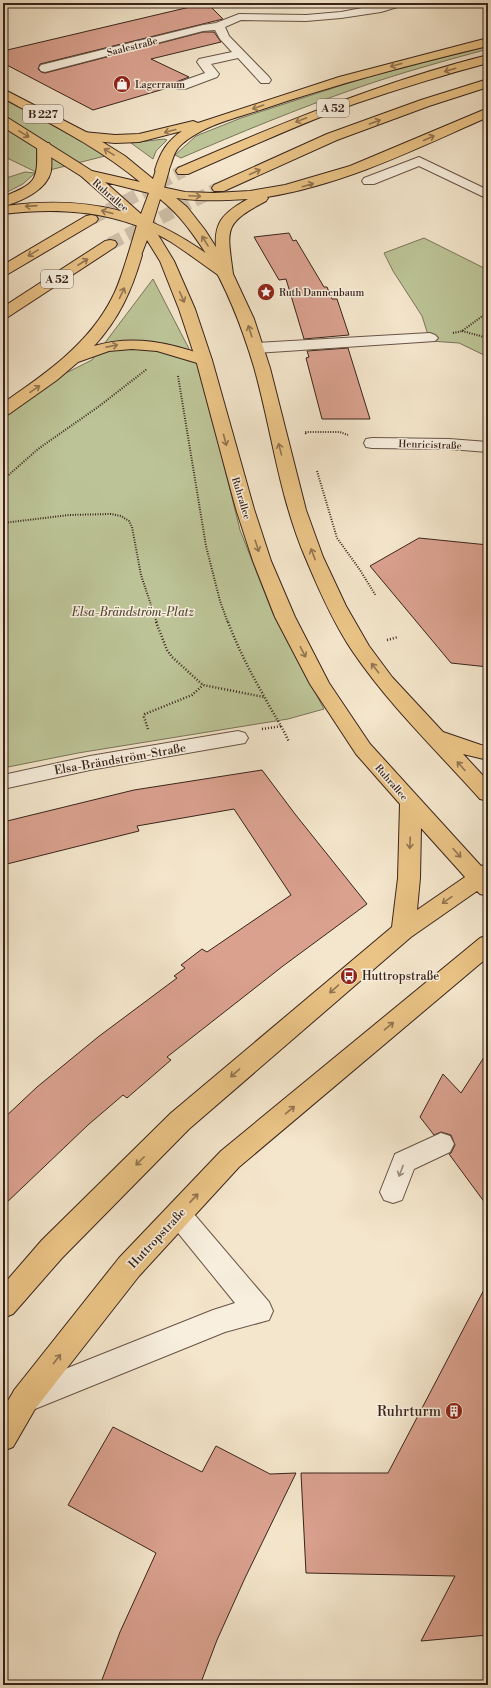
<svg xmlns="http://www.w3.org/2000/svg" width="491" height="1688" font-family="'Libre Bodoni',serif">
	<style>
		.green { fill: #bcc497; stroke: #7a7459 }
		.building { fill: #daa18f; stroke: #39241b }
		.lines { fill: none; stroke-linecap: round; stroke-linejoin: round }
		.highway-tunnel { stroke: #cfbfa9; stroke-width: 13; stroke-dasharray: 13 6; stroke-linecap: butt }
		.minor-casing { stroke: #685447; stroke-width: 2 }
		.major-casing { stroke: #39241b; stroke-width: 2 }
		.highway-casing { stroke: #39241b; stroke-width: 2 }
		.path-far1 { stroke: #39241b; stroke-width: 2; stroke-dasharray: 1 1.5; stroke-linecap: butt }
		.path { stroke: #39241b; stroke-width: 2.5; stroke-dasharray: 1 2; stroke-linecap: butt }
		.minor { fill: #f8efde; fill-rule: evenodd }
		.major { fill: #eac386; fill-rule: evenodd }
		.highway { fill: #eac386; fill-rule: evenodd }
		.oneway { stroke: #927450 }
		.oneway2 { stroke: #988a7c }
		.labels { text-anchor: middle; stroke-width: 3; stroke-linejoin: round; paint-order: stroke }
		.far-street-label { font-size: 10px; fill: #39241b; stroke: #f8efde }
		.far-poi-label { font-size: 10px; fill: #39241b; stroke: #f8efde; text-anchor: start }
		.shield { fill: #f8efde; stroke: #726156; stroke-width: 1 }
		.shield-label { font-size: 11px; font-weight: bold; fill: #39241b }
		.park-label { font-size: 12px; font-style: italic; fill: #5a4c3a; stroke: #f8efde }
		.street-label { font-size: 12px; fill: #39241b; stroke: #f8efde }
		.poi-label { font-size: 12px; fill: #39241b; stroke: #f8efde; text-anchor: start }
		.near-poi-label { font-size: 14px; fill: #39241b; stroke: #f8efde; text-anchor: end }
	</style>
	<rect width="100%" height="100%" fill="#f4e6cc"/>
	<filter id="stains"><feTurbulence type="fractalNoise" baseFrequency=".005" numOctaves="4"/><feColorMatrix values="0 0 0 0 .2 0 0 0 0 .09 0 0 0 0 .02 0 0 0 .5 -.17"/></filter>
	<radialGradient id="worn" r=".72"><stop offset=".6" stop-color="#630" stop-opacity="0"/><stop offset="1" stop-color="#630" stop-opacity=".3"/></radialGradient>
	<g class="green">
		<path d="M488,46V49C444,61 400,73 357,88C297,109 239,133 181,158L175,155L196,136L241,118L367,77Z"/>
		<path d="M3,93L82,136L105,156L38,173L3,156Z"/>
		<path d="M164,139L167,140L156,151L153,159L131,143Z"/>
		<path d="M25,172L35,173L23,184L3,194V179Z"/>
		<path d="M424,238L488,270V357L459,343L430,341L422,316L393,271L384,253Z"/>
		<path d="M153,279L201,372L240,530L273,614L324,709L288,719L78,753L3,768V414L52,380L92,360Z"/>
	</g>
	<g class="building">
		<path d="M207,3L223,19L40,64L38,69L41,72L45,73L203,32H214L221,42L151,59L189,77L176,82L174,86L93,110L3,63V51Z"/>
		<path d="M289,233L293,241L296,240L324,287H327L332,299H337L349,335L304,339L286,279L279,280L254,237Z"/>
		<path d="M348,348L370,419H322L306,358L309,357L307,351Z"/>
		<path d="M419,538L488,545V667L451,663L370,566Z"/>
		<path d="M262,770L295,814L367,904L283,966L167,1057L171,1060L127,1098L123,1095L88,1125L3,1206V1119L37,1087L98,1037L177,978L174,976L185,968L181,965L202,949L207,952L291,895L234,809L137,826L139,831L3,865V822L134,790Z"/>
		<path d="M488,1051V1207L449,1154L451,1153L455,1145L451,1135L441,1132L434,1135L420,1117L443,1074L461,1093Z"/>
		<path d="M488,1282V1635L421,1641L455,1576L306,1573L301,1473H388Z"/>
		<path d="M113,1427L202,1472L216,1446L270,1474L296,1473L245,1578L217,1640L200,1685H100L120,1632L156,1553L68,1505Z"/>
	</g>
	<g class="lines">
		<g class="highway-tunnel">
			<path d="M91,219L183,171"/>
			<path d="M110,244L219,188"/>
		</g>
		<defs>
			<g id="minor">
				<path d="M388,3H406L404,5L381,12L341,18L306,21L241,20L225,27L229,36L269,77L271,80L269,83H261L238,58L211,64L219,74L217,77L185,89H177L175,86L177,83L205,73L197,62L199,59L232,52L220,39L215,30L203,31L45,72L41,71L39,68L41,65L203,25L216,23L239,14L306,15L341,12Z"/>
				<path d="M419,157L488,190V199L419,166L374,184H364L362,181L364,178Z"/>
				<path d="M430,333L435,335L438,338L435,341L256,353L250,351L248,348L250,345L256,343Z"/>
				<path d="M372,438L449,439L488,442V452L449,449L372,448L366,447L364,443L366,439Z"/>
				<path d="M238,731L245,733L248,738L245,743L90,770L3,789V775L90,756Z"/>
				<path d="M441,1133L450,1136L454,1144L450,1152L414,1169L402,1200L393,1203L384,1200L380,1192L395,1154Z"/>
				<path d="M179,1203L188,1207L269,1302L273,1311L269,1320L225,1332L25,1413L15,1409L10,1399L15,1389L213,1310L235,1303L170,1223L166,1215L170,1207Z"/>
			</g>
			<g id="major">
				<path d="M3,89L88,133L125,156L153,179L157,167H167L169,170L164,188L187,207L205,230L233,274L254,319L270,368L306,510L323,557L346,606L369,646L392,677L443,732L481,745L488,746V760L463,754L488,781V801L480,799C437,751 389,705 353,652C334,624 319,590 306,559C279,497 272,431 254,367C242,327 227,288 205,252C191,231 180,215 160,199L152,225L174,261L195,309L212,360L254,509L271,561L295,617L329,683L370,744L481,866L488,864V896L480,894L477,891L411,937L189,1129L62,1258L13,1314L3,1318V1285L42,1240L171,1113L392,927L398,878L400,804L356,754L310,684L275,617L253,561L236,509L196,360L179,309L160,261L147,240L140,258L135,259L130,258L128,255L137,225L81,176L3,127V117L8,118L92,171L140,182C98,147 51,124 3,98ZM105,182L149,193L141,214ZM421,828L465,877L417,910L420,878Z"/>
				<path d="M488,935V957L239,1167L139,1276L35,1409L13,1447L3,1451V1409L15,1389L119,1258L221,1151L480,938Z"/>
			</g>
			<g id="highway">
				<path d="M488,38V46C412,64 337,84 263,109C236,118 204,125 182,144C172,152 173,163 167,173H157L155,170C160,153 167,141 182,131L139,142L115,143L83,140L78,139L77,136L78,133L83,132L115,135L139,134L193,121L198,123L339,77Z"/>
				<path d="M488,55V63C443,75 398,89 354,104C297,125 243,150 188,174H178L176,171L178,168C279,124 381,82 488,55Z"/>
				<path d="M488,79V87L429,106L337,140L224,191H214L212,188L214,185L327,134L421,100Z"/>
				<path d="M488,108V117C416,149 345,184 267,197L268,198L266,201C223,224 227,228 233,274L231,277L226,278L221,277C204,265 188,253 171,242C119,211 62,207 3,214V197C36,183 38,182 37,146L39,143H49L51,146C51,154 52,163 51,171C47,190 22,201 5,206C91,195 148,210 217,261C213,226 217,216 248,199C215,201 184,202 152,193L150,190L152,187L157,186L185,192L214,193L250,191L285,185L350,166Z"/>
				<path d="M91,215L96,216L98,219L96,222L8,274L3,275V265L86,216Z"/>
				<path d="M110,240L115,241L117,244L115,247L8,317L3,319V307L105,241Z"/>
				<path d="M135,251L140,252L142,255C132,290 119,319 94,346C134,334 171,343 210,357L212,360L210,363L204,365L157,351L132,349L109,351L78,362L57,380L9,414L3,416V403C44,375 89,344 112,298C119,285 123,270 128,255L130,252Z"/>
			</g>
		</defs>
		<use href="#minor" class="minor-casing"/>
		<use href="#major" class="major-casing"/>
		<use href="#highway" class="highway-casing"/>
		<g class="path-far1">
			<path d="M462,331L488,338"/>
			<path d="M453,333L462,331L488,312"/>
			<path d="M178,376L206,546L220,601L228,623"/>
			<path d="M306,434L305,432H340L348,435"/>
			<path d="M317,471L337,538L360,570L376,596"/>
			<path d="M3,480L38,449L98,407L147,369"/>
			<path d="M3,523L69,515L111,514L121,516L129,521L132,527L141,575L157,623"/>
		</g>
		<g class="path">
			<path d="M156,622L167,650L172,657L203,685L264,697"/>
			<path d="M228,622C238,648 250,672 264,696C272,712 282,726 289,742"/>
			<path d="M387,640L398,637"/>
			<path d="M148,729L144,717L145,714L192,695L203,685"/>
			<path d="M262,729L282,726"/>
		</g>
		<use href="#minor" class="minor"/>
		<use href="#major" class="major"/>
		<use href="#highway" class="highway"/>
	</g>
	<defs><path id="oneway-shaft" d="M-6 0H5M1.5-3L5.5 0L1.5 3" fill="none" stroke-width="1.6" stroke-linecap="round" stroke-linejoin="round"/></defs>
	<g class="oneway">
		<use href="#oneway-shaft" transform="translate(396 65) rotate(165)"/>
		<use href="#oneway-shaft" transform="translate(450 70) rotate(164)"/>
		<use href="#oneway-shaft" transform="translate(258 107) rotate(161)"/>
		<use href="#oneway-shaft" transform="translate(301 120) rotate(158)"/>
		<use href="#oneway-shaft" transform="translate(375 122) rotate(-20)"/>
		<use href="#oneway-shaft" transform="translate(170 131) rotate(165)"/>
		<use href="#oneway-shaft" transform="translate(24 134) rotate(31)"/>
		<use href="#oneway-shaft" transform="translate(429 138) rotate(-24)"/>
		<use href="#oneway-shaft" transform="translate(109 152) rotate(-148)"/>
		<use href="#oneway-shaft" transform="translate(255 172) rotate(-24)"/>
		<use href="#oneway-shaft" transform="translate(308 185) rotate(-16)"/>
		<use href="#oneway-shaft" transform="translate(195 196) rotate(3)"/>
		<use href="#oneway-shaft" transform="translate(31 206) rotate(176)"/>
		<use href="#oneway-shaft" transform="translate(107 212) rotate(-165)"/>
		<use href="#oneway-shaft" transform="translate(205 241) rotate(-122)"/>
		<use href="#oneway-shaft" transform="translate(33 253) rotate(149)"/>
		<use href="#oneway-shaft" transform="translate(83 262) rotate(-33)"/>
		<use href="#oneway-shaft" transform="translate(122 293) rotate(-65)"/>
		<use href="#oneway-shaft" transform="translate(182 297) rotate(66)"/>
		<use href="#oneway-shaft" transform="translate(250 331) rotate(-108)"/>
		<use href="#oneway-shaft" transform="translate(112 346) rotate(-11)"/>
		<use href="#oneway-shaft" transform="translate(35 389) rotate(-35)"/>
		<use href="#oneway-shaft" transform="translate(225 440) rotate(75)"/>
		<use href="#oneway-shaft" transform="translate(280 449) rotate(-104)"/>
		<use href="#oneway-shaft" transform="translate(257 546) rotate(72)"/>
		<use href="#oneway-shaft" transform="translate(313 554) rotate(-111)"/>
		<use href="#oneway-shaft" transform="translate(303 652) rotate(63)"/>
		<use href="#oneway-shaft" transform="translate(375 668) rotate(-127)"/>
		<use href="#oneway-shaft" transform="translate(461 766) rotate(-132)"/>
		<use href="#oneway-shaft" transform="translate(410 843) rotate(92)"/>
		<use href="#oneway-shaft" transform="translate(457 853) rotate(48)"/>
		<use href="#oneway-shaft" transform="translate(447 900) rotate(145)"/>
		<use href="#oneway-shaft" transform="translate(334 989) rotate(139)"/>
		<use href="#oneway-shaft" transform="translate(389 1026) rotate(-40)"/>
		<use href="#oneway-shaft" transform="translate(235 1073) rotate(139)"/>
		<use href="#oneway-shaft" transform="translate(290 1110) rotate(-40)"/>
		<use href="#oneway-shaft" transform="translate(140 1161) rotate(135)"/>
		<use href="#oneway-shaft" transform="translate(194 1198) rotate(-47)"/>
		<use href="#oneway-shaft" transform="translate(57 1359) rotate(-52)"/>
	</g>
	<use class="oneway2" href="#oneway-shaft" transform="translate(401 1171) rotate(111)"/>
	<defs>
		<symbol id="shop-disc" viewBox="-11 -11 22 22"><circle r="9.5" fill="#8f2418" stroke="#f8efde"/><path d="M-5-2.5h2.3a2.7 3.5 0 0 1 5.4 0H5L5.5 6h-11ZM-1.5-2.5h3a1.5 2.3 0 0 0-3 0Z" fill="#fff"/></symbol>
		<symbol id="sight-disc" viewBox="-11 -11 22 22"><circle r="9.5" fill="#8f2418" stroke="#f8efde"/><path d="M0-6L1.8-2.2L6-1.7L2.9 1.2L3.7 5.4L0 3.3L-3.7 5.4L-2.9 1.2L-6-1.7L-1.8-2.2Z" fill="#fff"/></symbol>
		<symbol id="bus-disc" viewBox="-11 -11 22 22"><circle r="9.5" fill="#8f2418" stroke="#f8efde"/><path d="M-5-6H5V4H4V6H2V4H-2V6H-4V4H-5ZM-3.5-4V0h7V-4ZM-3.5 1.2v1.5H-2V1.2ZM2 1.2v1.5H3.5V1.2Z" fill="#fff"/></symbol>
		<symbol id="building-disc" viewBox="-11 -11 22 22"><circle r="9.5" fill="#8f2418" stroke="#f8efde"/><path d="M-4-6H4V6H1V3H-1V6H-4ZM-2.5-4.3h1.7v1.8h-1.7ZM.8-4.3h1.7v1.8H.8ZM-2.5-1h1.7V.8h-1.7ZM.8-1h1.7V.8H.8Z" fill="#fff"/></symbol>
	</defs>
	<g fill-rule="evenodd">
		<use href="#shop-disc" x="112" y="74" width="20" height="20"/>
		<use href="#sight-disc" x="256" y="282" width="20" height="20"/>
		<use href="#bus-disc" x="339" y="966" width="20" height="20"/>
		<use href="#building-disc" x="444" y="1401" width="20" height="20"/>
	</g>
	<g class="labels">
		<g class="far-street-label">
			<text transform="translate(132 46) rotate(-14)" y="4">Saalestraße</text>
			<text transform="translate(111 195) rotate(41)" y="4">Ruhrallee</text>
			<text transform="translate(430 444) rotate(2)" y="4">Henricistraße</text>
			<text transform="translate(242 498) rotate(73)" y="4">Ruhrallee</text>
			<text transform="translate(392 782) rotate(49)" y="4">Ruhrallee</text>
		</g>
		<g class="far-poi-label">
			<text x="135" y="88">Lagerraum</text>
			<text x="279" y="296">Ruth Dannenbaum</text>
		</g>
		<g class="shield">
			<rect x="317" y="99" width="32" height="18" rx="3"/>
			<rect x="23" y="105" width="40" height="18" rx="3"/>
			<rect x="41" y="270" width="32" height="18" rx="3"/>
		</g>
		<g class="shield-label">
			<text x="333" y="112">A 52</text>
			<text x="43" y="118">B 227</text>
			<text x="57" y="283">A 52</text>
		</g>
		<g class="park-label">
			<text x="133" y="616">Elsa-Brändström-Platz</text>
		</g>
		<g class="street-label">
			<text transform="translate(120 759) rotate(-10)" y="4">Elsa-Brändström-Straße</text>
			<text transform="translate(157 1238) rotate(-47)" y="4">Huttropstraße</text>
		</g>
		<g class="poi-label">
			<text x="362" y="980">Huttropstraße</text>
		</g>
		<g class="near-poi-label">
			<text x="441" y="1416">Ruhrturm</text>
		</g>
	</g>
	<rect width="491" height="1688" fill="none" stroke="#f4e6cc" stroke-width="16"/>
	<rect x="4" y="4" width="483" height="1680" fill="none" stroke="#39241b" stroke-width="2"/>
	<rect x="8" y="8" width="475" height="1672" fill="none" stroke="#39241b"/>
	<rect width="100%" height="100%" filter="url(#stains)"/>
	<rect width="100%" height="100%" fill="url(#worn)"/>
</svg>
